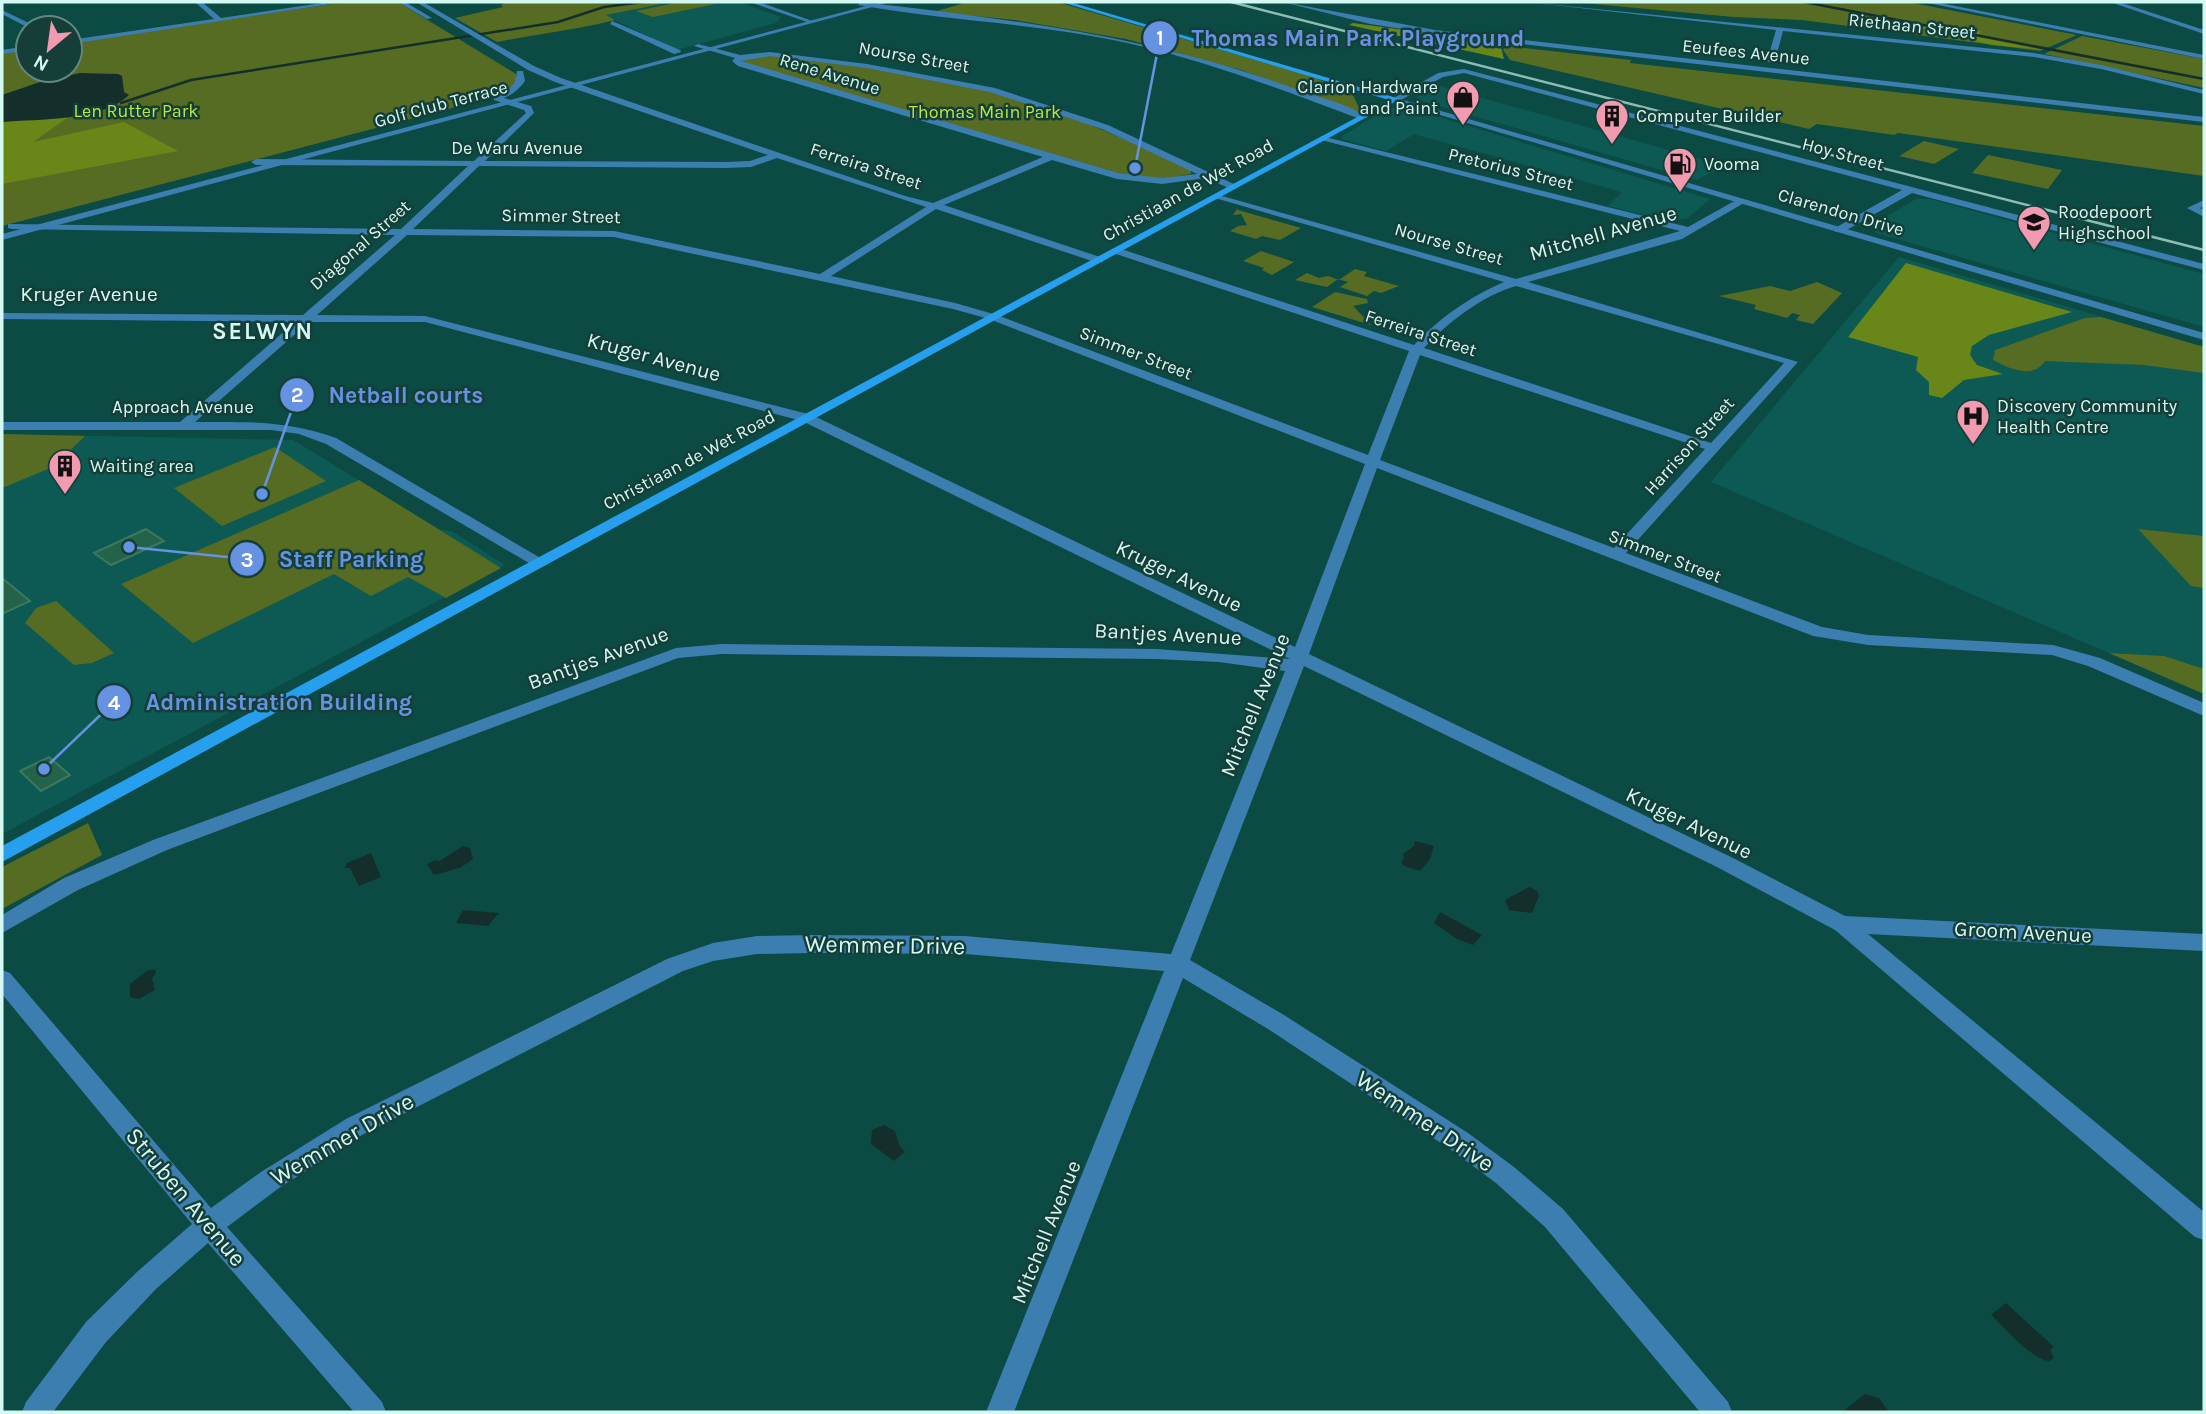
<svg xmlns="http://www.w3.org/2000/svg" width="2206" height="1414" font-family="Karla,sans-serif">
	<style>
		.built { fill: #0c5a53 }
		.green { fill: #566c22 }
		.forest { fill: #698619 }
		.water { fill: #142f2b }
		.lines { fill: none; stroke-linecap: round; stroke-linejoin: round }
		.stream { stroke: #142f2b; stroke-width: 2.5 }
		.building { fill: #24634a; stroke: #3b795e; stroke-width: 2 }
		.minor { fill: #3c7eb0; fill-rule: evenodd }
		.tertiary { fill: #3c7eb0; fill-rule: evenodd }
		.secondary { fill: #259fee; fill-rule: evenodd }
		.rail { stroke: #8fbdb6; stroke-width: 2.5 }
		.labels { text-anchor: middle; stroke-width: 5; stroke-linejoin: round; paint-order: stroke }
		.far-street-label { font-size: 18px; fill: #d4f9f2; stroke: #153e39 }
		.far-poi-label { font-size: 18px; fill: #d4f9f2; stroke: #153e39; text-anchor: start }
		.far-park-label { font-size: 18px; fill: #bae93b; stroke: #153e39 }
		.street-label { font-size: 21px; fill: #d4f9f2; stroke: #153e39 }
		.far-district-label { font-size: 23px; font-weight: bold; letter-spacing: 2px; fill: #d4f9f2; stroke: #153e39 }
		.near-street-label { font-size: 24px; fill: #d4f9f2; stroke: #153e39 }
		.leader { fill: none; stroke: #6692e2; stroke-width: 2.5 }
		.callout-dot { fill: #6692e2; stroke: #153e39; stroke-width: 2.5 }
		.mark-label { font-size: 21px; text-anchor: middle; font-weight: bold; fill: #fff }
		.callout-label { font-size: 23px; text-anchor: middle; font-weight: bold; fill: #6692e2; stroke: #153e39; stroke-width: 5; stroke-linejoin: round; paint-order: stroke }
	</style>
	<rect width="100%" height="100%" fill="#0b4b44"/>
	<g class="built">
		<path d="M671,2H739L781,17L776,23L677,50L604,15Z"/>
		<path d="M1436,85L1726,166L1696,180L1418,100L1417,94Z"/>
		<path d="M1405,107L1710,199L1688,218L1668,221L1608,206L1622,192L1414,134L1386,151L1342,139L1343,135L1388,108Z"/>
		<path d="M1916,199H1930L2204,274V327L1876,233L1870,226Z"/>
		<path d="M1899,257L2204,347V694L1711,482Z"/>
		<path d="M2,434L293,440L439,529L453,532L505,565L2,834Z"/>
	</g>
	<g class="green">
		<path d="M346,2H398L516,74V85L498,96L2,226V52L28,48V70H70V42Z"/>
		<path d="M506,2H671L606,15L615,20C576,30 537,34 497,42L455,18L503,7L501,5Z"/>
		<path d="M680,2L715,4L653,17L636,11Z"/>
		<path d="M967,2H1057L1314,77L1353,95L1362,114L1241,70L1126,39L1015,20L934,12Z"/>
		<path d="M1572,2H1908L2077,35L2040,51L1802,20L1734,17Z"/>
		<path d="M2082,36L2204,59V88L2044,54Z"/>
		<path d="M1506,46L1631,60L1630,63L2204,126V176L1898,133L1894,135L1817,124L1809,129L1510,60L1503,50Z"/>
		<path d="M759,54C835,63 912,72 987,90C1058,108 1125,139 1191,170V174L1162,179L1131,177L744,64L739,60Z"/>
		<path d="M1924,141L1959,149L1934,164L1899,156Z"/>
		<path d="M1988,155L2062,170L2048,189L1972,173Z"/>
		<path d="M1237,209L1238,210L1301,228L1280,240L1262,236L1256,239L1230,231L1238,226L1247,225L1241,214L1233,215Z"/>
		<path d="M1261,251L1294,262L1272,275L1262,270L1264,268L1243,261Z"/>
		<path d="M1355,269L1367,272L1364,276L1399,286L1381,293L1374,291L1367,296L1340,287L1348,282L1338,279L1327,287L1295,280L1307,273L1319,278L1328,276L1339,280Z"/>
		<path d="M1817,282L1842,293L1813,324L1796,320L1800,315L1792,313L1787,318L1754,309L1756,305L1719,296L1770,286L1790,291Z"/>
		<path d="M1335,292L1367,299L1368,303L1353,306L1371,325L1312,307Z"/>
		<path d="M2101,317L2204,347V373L2144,365L2045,361C2033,380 2008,368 1993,360L1995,350L2085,318Z"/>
		<path d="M2,434L85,436L53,467L2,488Z"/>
		<path d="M275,447L326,481L222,526L174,488Z"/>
		<path d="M359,480L501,568L446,598L408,577L371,596L334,574L193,643L121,584Z"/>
		<path d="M2138,529L2204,536V588L2191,586Z"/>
		<path d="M56,601L114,653L92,663L74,665L25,623L36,608Z"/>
		<path d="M2109,653L2164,656L2204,669V694Z"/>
		<path d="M88,823L102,855L2,909V867Z"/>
	</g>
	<g class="forest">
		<path d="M1895,22L1935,28L1932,23L1981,31L1978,37L2043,50L1992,45Z"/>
		<path d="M1353,23L1500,43L1504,59L1349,25Z"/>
		<path d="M70,116L33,142L124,122L178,151L2,184V122Z"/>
		<path d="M1906,263L2072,312L1989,335L1972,346L1970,355L1977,365L2003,374L1964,380L1942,398L1929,395V382L1916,370L1918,357L1848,337Z"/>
	</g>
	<g class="water">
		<path d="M80,73L118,74L122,76L124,92L129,95C103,121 38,119 2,122V95L40,82Z"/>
		<path d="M1415,841L1434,846L1430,859L1420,871L1404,866L1401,862L1404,859L1403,854L1414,846Z"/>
		<path d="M463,846L470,848L473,859L460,868L434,875L427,864L436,860L438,862Z"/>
		<path d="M371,853L381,877L359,886L350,868H345L347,863Z"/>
		<path d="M1529,887L1537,891L1539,896L1532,913L1509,910L1505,900Z"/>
		<path d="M463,910L499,913L488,926L456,923Z"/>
		<path d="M1440,912L1482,935L1473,945L1457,939L1434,923Z"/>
		<path d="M155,969L156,973L152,978L155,990L139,999L130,997V984L147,971Z"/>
		<path d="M884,1125L895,1131L899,1145L905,1152L894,1161L871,1144L872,1130Z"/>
		<path d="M2006,1303L2054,1347L2050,1350L2054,1358L2049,1361C2031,1359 2005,1328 1991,1315Z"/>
		<path d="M1865,1394L1879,1398L1889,1412H1842Z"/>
	</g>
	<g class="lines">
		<g class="stream">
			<path d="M1804,2L2204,79"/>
			<path d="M121,103L191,80L558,22L604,7L643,2"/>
		</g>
	</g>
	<g class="building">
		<path d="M146,529L164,541L111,565L94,553Z"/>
		<path d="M2,578L30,601L2,614Z"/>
		<path d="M49,757L70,775L41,791L20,771Z"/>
	</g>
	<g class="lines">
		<g class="minor">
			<path d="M195,2H202L221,18L329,2H344L70,44V40L214,19Z"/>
			<path d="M398,2H405L432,18L427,19Z"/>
			<path d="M416,2H423L534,66L561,78L905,196L933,203L1043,157L738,66L732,61L735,58L694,46L698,44L740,55L770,52L867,64L995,88L1108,125L1236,185L1238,187L1233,190L1206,178L1162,184L1117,179L1052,160L944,205L1103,258V262H1095L936,209L831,276L955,303L997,315L1368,455L1409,351L1113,253V249H1121L1414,345C1438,319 1471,296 1504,282L1215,198V194L1516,279L1680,231L1321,140V136L1688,227L1738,199H1744V203L1682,239L1528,282L1798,362L1626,553L1822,627L1868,635L2053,645L2100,658L2204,703V716L2088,666L2052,655L1868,645L1813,636L1377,468L1309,654L1731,857L1845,916L2204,934V951L1868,934L2204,1212V1240L2195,1237L1835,930L1717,867L1304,666L1190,960L1284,1015L1468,1133L1514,1167L1563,1209L1728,1402L1732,1412H1700L1545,1227L1496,1183L1450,1149L1268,1029L1183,978L1014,1412H986L1164,971L965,954L812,953L757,954L713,961L683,971L362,1135L279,1188L227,1227L382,1402L386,1412H354L208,1243L156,1289L106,1342L53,1412H22L26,1402L86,1322L138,1271L192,1224L2,994V970L10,973L211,1208L261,1172L346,1119L667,959L713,943L757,936L812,935L965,936L1171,954L1285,671L1219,662L1157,659L722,654L678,658L167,850L78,890L2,933V915L64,878L153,840L676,648L722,644L1157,649L1290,659L802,421L425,322H309L195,422C248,422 285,420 336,438L544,560L547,563L544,566H534L326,444L299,434L271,430H2V422H180L295,322L2,319V313L303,315L395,235L12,229L8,228V224L401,229L468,166L256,165L251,162L256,159L474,161L526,113L524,110L494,100L497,96L531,106L534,113L485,161L726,162L750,161L768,155L555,82L528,70ZM770,56L867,68L990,92L1102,129L1197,174L1162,178L1118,173L741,61ZM777,158L926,207L820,274L614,231L413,229L479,166L726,168L751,167ZM407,235L614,237L953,309L989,319L1365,464L1295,647L812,415L425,316L317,315ZM1516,286L1784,363L1711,443L1424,348C1447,323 1483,295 1516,286ZM1420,355L1705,449L1614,548L1380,460Z"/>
			<path d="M750,2H759L815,22L810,23Z"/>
			<path d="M860,2C1010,19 1150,36 1293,88C1316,97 1347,103 1367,117L1360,119C1283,90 1207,61 1127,43C1038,23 947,21 858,5Z"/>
			<path d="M1283,2L1435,30L2204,117V122L1435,34L1370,24Z"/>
			<path d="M1526,2L2034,53L2101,65L2204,90V94L2101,69L2034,57L1783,31L1775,61L1771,63L1767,61L1776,30Z"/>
			<path d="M1923,2H1935L2204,55V59Z"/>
			<path d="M2110,2H2119L2204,30V34Z"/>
			<path d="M2,10L37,27L39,28H29L2,14Z"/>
			<path d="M612,21L680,50L681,52L674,54L610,24Z"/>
			<path d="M28,46V50L2,54V50Z"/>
			<path d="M1464,69L2204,264V270L1912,193L1843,232H1835V228L1902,190L1464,73L1443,77L1399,101L1392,99L1438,73Z"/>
			<path d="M2204,200V206L2200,208L2204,210V217L2187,208Z"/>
		</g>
		<g class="tertiary">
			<path d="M881,2H891L2,240V234Z"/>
			<path d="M517,71H523L525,81C518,91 506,100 494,100V96C510,88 515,89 517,71Z"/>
			<path d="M1393,97L2204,333V340L1393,101Z"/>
		</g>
		<path class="secondary" d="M1061,2H1070L1400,99L2,862V846L1389,100Z"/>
		<path class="rail" d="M1231,2L2204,250"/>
	</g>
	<defs>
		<symbol id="shop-pin" viewBox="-11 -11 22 30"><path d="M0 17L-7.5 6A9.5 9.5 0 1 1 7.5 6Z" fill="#f29aaf" stroke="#153e39"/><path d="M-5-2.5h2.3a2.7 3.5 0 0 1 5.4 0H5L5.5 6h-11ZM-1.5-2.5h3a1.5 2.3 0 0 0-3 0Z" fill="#111"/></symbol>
		<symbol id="building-pin" viewBox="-11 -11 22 30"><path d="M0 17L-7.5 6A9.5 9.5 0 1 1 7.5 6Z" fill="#f29aaf" stroke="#153e39"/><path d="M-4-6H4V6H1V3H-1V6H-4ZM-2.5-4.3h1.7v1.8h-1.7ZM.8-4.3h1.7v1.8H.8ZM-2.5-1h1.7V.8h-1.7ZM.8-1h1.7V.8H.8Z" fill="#111"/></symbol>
		<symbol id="fuel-pin" viewBox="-11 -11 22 30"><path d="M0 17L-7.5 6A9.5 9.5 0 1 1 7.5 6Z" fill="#f29aaf" stroke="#153e39"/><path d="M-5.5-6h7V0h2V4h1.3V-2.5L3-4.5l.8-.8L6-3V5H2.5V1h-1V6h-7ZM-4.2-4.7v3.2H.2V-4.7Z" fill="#111"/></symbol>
		<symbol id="school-pin" viewBox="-11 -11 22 30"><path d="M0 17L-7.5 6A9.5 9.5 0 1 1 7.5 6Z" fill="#f29aaf" stroke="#153e39"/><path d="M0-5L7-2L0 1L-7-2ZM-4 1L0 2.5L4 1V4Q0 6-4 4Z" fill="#111"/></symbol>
		<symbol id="hospital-pin" viewBox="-11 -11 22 30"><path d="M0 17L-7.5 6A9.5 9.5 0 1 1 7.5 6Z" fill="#f29aaf" stroke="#153e39"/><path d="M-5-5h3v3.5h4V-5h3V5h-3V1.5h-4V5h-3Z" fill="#111"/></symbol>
	</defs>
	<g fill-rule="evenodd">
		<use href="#shop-pin" x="1444" y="78" width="38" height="52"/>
		<use href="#building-pin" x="1593" y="97" width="38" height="52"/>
		<use href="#fuel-pin" x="1661" y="145" width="38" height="52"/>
		<use href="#school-pin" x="2015" y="203" width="38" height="52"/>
		<use href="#hospital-pin" x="1954" y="397" width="38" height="52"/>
		<use href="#building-pin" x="46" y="447" width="38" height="52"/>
	</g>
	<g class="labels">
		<g class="far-street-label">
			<text transform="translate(1912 26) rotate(6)" y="6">Riethaan Street</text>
			<text transform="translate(1746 52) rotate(6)" y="6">Eeufees Avenue</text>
			<text transform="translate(914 57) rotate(10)" y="6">Nourse Street</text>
			<text transform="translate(830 74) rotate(17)" y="6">Rene Avenue</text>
			<text transform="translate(441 104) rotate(-15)" y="6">Golf Club Terrace</text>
			<text x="517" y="154">De Waru Avenue</text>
			<text transform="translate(1843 154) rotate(15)" y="6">Hoy Street</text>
			<text transform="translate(866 166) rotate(18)" y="6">Ferreira Street</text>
			<text transform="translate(1511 169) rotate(14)" y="6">Pretorius Street</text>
			<text transform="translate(1188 190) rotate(-29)" y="6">Christiaan de Wet Road</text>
			<text transform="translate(1841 212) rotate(16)" y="6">Clarendon Drive</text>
			<text transform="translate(561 216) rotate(1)" y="6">Simmer Street</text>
			<text transform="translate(1449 244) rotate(16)" y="6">Nourse Street</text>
			<text transform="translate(360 245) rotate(-41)" y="6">Diagonal Street</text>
			<text transform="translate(1421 333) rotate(18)" y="6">Ferreira Street</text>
			<text transform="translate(1136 353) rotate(21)" y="6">Simmer Street</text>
			<text x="183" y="413">Approach Avenue</text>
			<text transform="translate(1689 446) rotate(-48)" y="6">Harrison Street</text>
			<text transform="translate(689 460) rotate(-28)" y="6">Christiaan de Wet Road</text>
			<text transform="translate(1665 556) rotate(21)" y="6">Simmer Street</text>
		</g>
		<g class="far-poi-label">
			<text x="1438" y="93" text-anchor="end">Clarion Hardware<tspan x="1438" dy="21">and Paint</tspan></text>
			<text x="1636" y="122">Computer Builder</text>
			<text x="1704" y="170">Vooma</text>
			<text x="2058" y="218">Roodepoort<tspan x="2058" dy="21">Highschool</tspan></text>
			<text x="1997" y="412">Discovery Community<tspan x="1997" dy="21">Health Centre</tspan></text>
			<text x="90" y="472">Waiting area</text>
		</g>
		<g class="far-park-label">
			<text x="136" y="117">Len Rutter Park</text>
			<text x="985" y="118">Thomas Main Park</text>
		</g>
		<g class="street-label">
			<text transform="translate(1603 233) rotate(-16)" y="7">Mitchell Avenue</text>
			<text x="89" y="301">Kruger Avenue</text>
			<text transform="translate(654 357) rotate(15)" y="7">Kruger Avenue</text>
			<text transform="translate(1179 576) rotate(26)" y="7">Kruger Avenue</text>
			<text transform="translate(1168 634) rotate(3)" y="7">Bantjes Avenue</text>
			<text transform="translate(598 658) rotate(-20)" y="7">Bantjes Avenue</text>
			<text transform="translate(1255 705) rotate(-68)" y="7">Mitchell Avenue</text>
			<text transform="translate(1689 823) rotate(26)" y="7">Kruger Avenue</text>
			<text transform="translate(2023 932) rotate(3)" y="7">Groom Avenue</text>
			<text transform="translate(1046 1232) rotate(-68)" y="7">Mitchell Avenue</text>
		</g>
		<g class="far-district-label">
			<text x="263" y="339">SELWYN</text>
		</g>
		<g class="near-street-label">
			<text transform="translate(885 945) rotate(1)" y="8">Wemmer Drive</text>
			<text transform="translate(1425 1121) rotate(34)" y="8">Wemmer Drive</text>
			<text transform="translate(342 1139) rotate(-30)" y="8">Wemmer Drive</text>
			<text transform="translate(186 1197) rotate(50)" y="8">Struben Avenue</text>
		</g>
	</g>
	<path class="leader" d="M1135 168L1160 38M262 494L297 395M129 547L247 559M44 769L114 702"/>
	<g class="callout-dot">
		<circle cx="1135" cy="168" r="7"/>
		<circle cx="262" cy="494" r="7"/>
		<circle cx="129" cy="547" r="7"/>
		<circle cx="44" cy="769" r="7"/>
		<circle cx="1160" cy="38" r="18"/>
		<circle cx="297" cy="395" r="18"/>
		<circle cx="247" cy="559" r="18"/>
		<circle cx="114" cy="702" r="18"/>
	</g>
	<g class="mark-label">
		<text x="1160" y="45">1</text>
		<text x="297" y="402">2</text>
		<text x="247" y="567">3</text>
		<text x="114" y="710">4</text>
	</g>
	<g class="callout-label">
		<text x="1358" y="46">Thomas Main Park Playground</text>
		<text x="406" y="403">Netball courts</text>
		<text x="351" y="567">Staff Parking</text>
		<text x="279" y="710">Administration Building</text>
	</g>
	<rect width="2206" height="1414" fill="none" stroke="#d4f9f2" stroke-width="7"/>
	<g transform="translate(49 49) rotate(209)"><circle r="33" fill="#153e39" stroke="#618983" stroke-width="2"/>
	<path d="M0-5L12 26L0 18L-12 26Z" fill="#f29aaf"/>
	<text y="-10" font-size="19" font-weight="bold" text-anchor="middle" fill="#d4f9f2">N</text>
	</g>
</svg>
